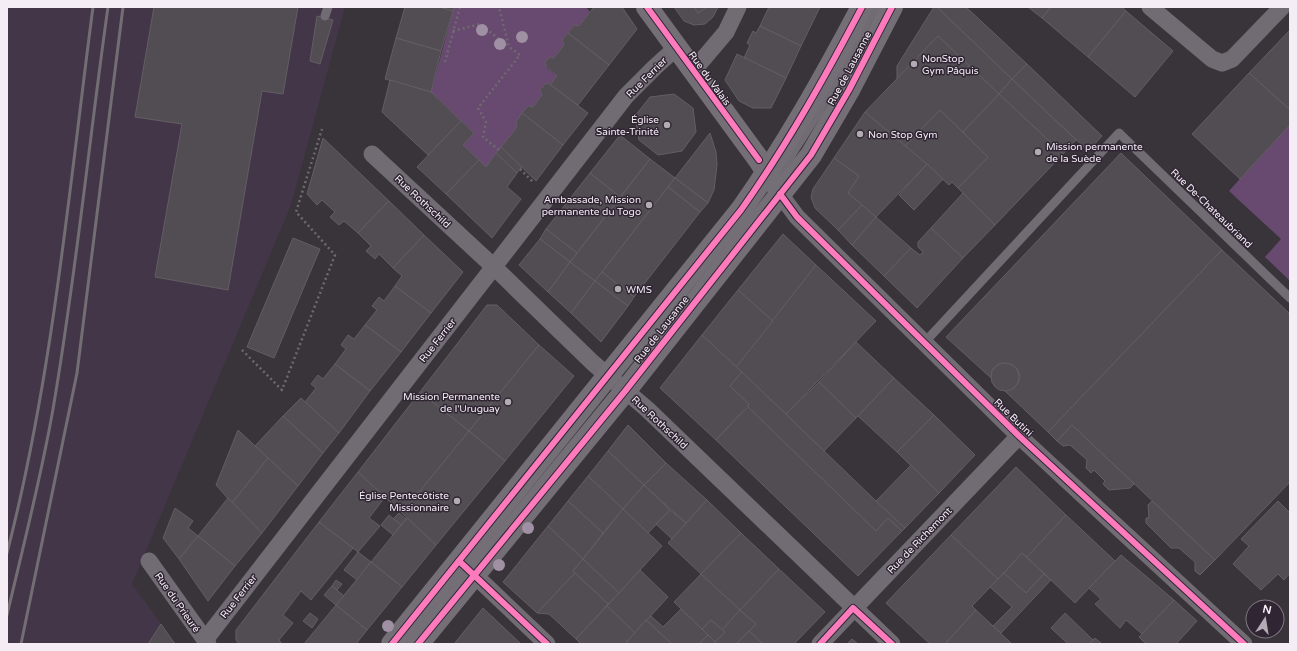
<svg xmlns="http://www.w3.org/2000/svg" width="1297" height="651" font-family="'Varela Round',sans-serif">
	<style>
		.built { fill: #433648 }
		.green { fill: #684970 }
		.building { fill: #524d53; stroke: #635e64 }
		.lines { fill: none; stroke-linecap: round; stroke-linejoin: round }
		.path { stroke: #6e6a70; stroke-width: 2.5; stroke-dasharray: 2 3; stroke-linecap: butt }
		.lane { stroke: #716b73; stroke-width: 9 }
		.street { stroke: #716b73; stroke-width: 17 }
		.secondary { stroke: #746e76; stroke-width: 22 }
		.rail { stroke: #726e74; stroke-width: 3 }
		.cycleway-casing { stroke: #302633; stroke-width: 8 }
		.cycleway { stroke: #fd7abc; stroke-width: 6 }
		.tree { fill: #9f90a3 }
		.poi-dot { fill: #b3acb4; stroke: #302633; stroke-width: 1.5 }
		.labels { text-anchor: middle; stroke-width: 3; stroke-linejoin: round; paint-order: stroke }
		.poi-label { font-size: 10px; fill: #f4edf6; stroke: #302633; text-anchor: start }
		.street-label { font-size: 10px; fill: #f4edf6; stroke: #302633 }
	</style>
	<rect width="100%" height="100%" fill="#39343a"/>
	<path class="built" d="M7,7H345L291,205L132,584L161,624L148,644H7Z"/>
	<g class="green">
		<path d="M454,7H586L590,12L579,26L574,25L562,40L564,45L554,58L550,57L545,62L547,68L557,76L550,85L545,84L540,90L542,95L533,107L528,106L516,122L517,127L486,167L463,145L474,133L431,92Z"/>
		<path d="M1290,123V281L1265,257L1281,239L1229,191Z"/>
	</g>
	<g class="building">
		<path d="M154,7H298L283,94L262,91L228,290L155,277L182,124L135,117Z"/>
		<path d="M405,7H440L453,11L441,51L396,38Z"/>
		<path d="M440,7H454L453,11Z"/>
		<path d="M594,7H622L637,29L609,65L568,33L574,25L579,26Z"/>
		<path d="M674,7H694L698,13L707,7H718L713,17L705,24L694,25L684,21Z"/>
		<path d="M694,7H707L698,13Z"/>
		<path d="M769,7H820L801,46L760,26Z"/>
		<path d="M934,7H937L1012,79L999,94L938,36L897,79V66Z"/>
		<path d="M937,7H966L1027,64L1012,79Z"/>
		<path d="M1028,7H1051L1042,18Z"/>
		<path d="M1051,7H1122L1126,11L1088,57L1042,18Z"/>
		<path d="M1126,11L1173,51L1135,97L1088,57Z"/>
		<path d="M317,16L333,20L320,64L310,61Z"/>
		<path d="M760,26L801,46L786,78L744,58L750,45L747,43L753,31L756,33Z"/>
		<path d="M1290,30V110L1249,73Z"/>
		<path d="M568,33L609,65L578,105L550,85L557,76L546,66L545,62L550,57L554,58L564,45L562,40Z"/>
		<path d="M938,36L999,94L963,132L940,110L905,146L865,112Z"/>
		<path d="M396,38L441,51L431,92L385,79Z"/>
		<path d="M737,54L786,78L771,108H753L739,101L725,80Z"/>
		<path d="M1027,64L1102,136L1088,151L1012,79Z"/>
		<path d="M1249,73L1290,110V125L1240,179L1192,134Z"/>
		<path d="M1012,79L1076,140L1063,154L999,94Z"/>
		<path d="M390,80L431,92L461,121L428,155L382,112Z"/>
		<path d="M548,83L588,113L563,145L522,113L528,106L533,107L542,95L540,90L545,84Z"/>
		<path d="M674,94L693,108L696,132L682,151L658,155L639,140L635,116L650,97Z"/>
		<path d="M999,94L1063,154L995,225L958,188L988,157L963,132Z"/>
		<path d="M940,110L988,157L958,188L952,182L949,185L905,146Z"/>
		<path d="M865,112L927,164L876,217L848,193L859,176L834,158Z"/>
		<path d="M522,113L563,145L536,181L501,147L517,127L516,122Z"/>
		<path d="M461,121L474,133L463,145L479,160L446,194L417,167Z"/>
		<path d="M710,133L716,152L717,165L714,190L708,203L675,178Z"/>
		<path d="M620,135L650,159L620,197L590,173Z"/>
		<path d="M323,138L389,201L358,233L344,221L339,225L330,217L335,212L322,200L317,205L307,194Z"/>
		<path d="M501,147L522,167L517,173L496,153Z"/>
		<path d="M496,153L517,173L507,187L521,199L492,238L446,194L479,160L486,167Z"/>
		<path d="M1121,153L1222,250L1048,432L1005,391L1013,389L1018,383L1020,377L1018,370L1013,365L1005,363L998,364L992,370L991,378L946,337Z"/>
		<path d="M834,158L859,176L848,193L862,205L838,230L815,208L811,197L813,189Z"/>
		<path d="M650,159L675,178L595,281L570,262Z"/>
		<path d="M927,164L943,179L914,210L899,195Z"/>
		<path d="M590,173L620,197L577,253L546,229Z"/>
		<path d="M675,178L708,203L700,212L668,187Z"/>
		<path d="M668,187L700,212L634,297L602,272Z"/>
		<path d="M963,193L995,225L963,258L931,228Z"/>
		<path d="M389,201L424,235L393,268L379,254L375,259L366,251L371,246L358,233Z"/>
		<path d="M862,205L876,217L852,245L838,230Z"/>
		<path d="M876,217L911,248L884,276L852,245Z"/>
		<path d="M931,228L963,258L917,308L884,276L911,248L920,255L923,252L918,247V242Z"/>
		<path d="M546,229L577,253L570,262L540,239Z"/>
		<path d="M783,234L816,265L773,321L738,290Z"/>
		<path d="M424,235L463,272L431,313L395,286L402,276L393,268Z"/>
		<path d="M293,238L320,249L274,358L247,347Z"/>
		<path d="M540,239L570,262L548,292L519,265Z"/>
		<path d="M1222,250L1290,314V482L1215,560L1072,425L1057,441L1048,432Z"/>
		<path d="M570,262L595,281L571,313L548,292Z"/>
		<path d="M816,265L876,321L786,414L736,367Z"/>
		<path d="M602,272L634,297L628,306L595,281Z"/>
		<path d="M595,281L628,306L601,342L571,313Z"/>
		<path d="M395,286L431,313L401,352L365,325L377,310L372,306L379,297L384,301Z"/>
		<path d="M738,290L773,321L736,367L702,335Z"/>
		<path d="M487,305H497L539,345L469,431L420,392Z"/>
		<path d="M365,325L401,352L370,391L335,364L346,349L341,345L348,335L354,339Z"/>
		<path d="M702,335L742,372L730,386L749,404L716,440L660,388Z"/>
		<path d="M856,342L894,378L856,418L819,382Z"/>
		<path d="M539,345L574,376L505,461L469,431Z"/>
		<circle cx="1005" cy="377" r="14"/>
		<path d="M335,364L370,391L339,433L305,402L316,388L311,384L318,375L323,379Z"/>
		<path d="M742,372L876,501L905,528L902,531L888,518L876,531L748,407L749,404L730,386Z"/>
		<path d="M894,378L934,415L897,452L858,416Z"/>
		<path d="M819,382L856,418L824,451L786,414Z"/>
		<path d="M420,392L469,431L402,513L358,472Z"/>
		<path d="M301,398L339,433L323,453L283,416Z"/>
		<path d="M748,407L876,531L888,518L902,531L858,576L716,440Z"/>
		<path d="M934,415L975,455L939,493L897,452Z"/>
		<path d="M283,416L323,453L298,486L255,446Z"/>
		<path d="M628,425L666,463L644,485L608,451Z"/>
		<path d="M1072,425L1134,484L1130,488L1109,490L1103,484L1105,481L1094,470L1091,473L1086,468L1087,460L1070,445L1063,446L1057,441Z"/>
		<path d="M238,430L268,458L232,503L216,485Z"/>
		<path d="M469,431L505,461L436,545L402,513Z"/>
		<path d="M608,451L644,485L623,509L588,476Z"/>
		<path d="M268,458L298,486L262,533L232,503Z"/>
		<path d="M666,463L707,500L686,523L644,485Z"/>
		<path d="M911,465L939,493L905,528L876,501Z"/>
		<path d="M1016,467L1066,515L1027,557L1022,553L998,579L951,535Z"/>
		<path d="M358,472L385,497L369,518L380,526L358,552L319,522Z"/>
		<path d="M588,476L623,509L603,533L568,501Z"/>
		<path d="M644,485L670,510L648,533L623,509Z"/>
		<path d="M228,498L262,533L235,566L198,536Z"/>
		<path d="M707,500L741,533L701,574L668,543Z"/>
		<path d="M568,501L603,533L583,559L548,526Z"/>
		<path d="M1152,501L1215,560L1200,575L1195,571V562L1179,548H1171L1146,523V518H1149L1148,505Z"/>
		<path d="M1278,501L1290,513V573L1284,580L1278,574L1261,590L1233,564L1249,546L1241,539Z"/>
		<path d="M175,508L193,521L188,528L198,536L179,559L163,538Z"/>
		<path d="M623,509L662,546L619,593L583,559Z"/>
		<path d="M670,510L686,523L672,539L656,524Z"/>
		<path d="M399,513L406,519L401,525L393,519Z"/>
		<path d="M389,515L401,525L393,535L381,525Z"/>
		<path d="M1066,515L1115,561L1075,603L1027,557Z"/>
		<path d="M407,518L436,545L402,587L371,562Z"/>
		<path d="M319,522L353,548L311,600L301,591L283,615L293,623L279,640L282,644H239L236,640V630Z"/>
		<path d="M548,526L583,559L573,571L575,573L537,613L503,582Z"/>
		<path d="M741,533L779,569L740,610L701,574Z"/>
		<path d="M951,535L998,579L972,606L976,610L945,644H930L886,603Z"/>
		<path d="M198,536L235,566L208,601L179,559Z"/>
		<path d="M358,552L371,562L357,580L344,570Z"/>
		<path d="M1022,553L1044,574L1026,593L1004,573Z"/>
		<path d="M1121,555L1174,600L1142,634L1126,620L1120,628L1095,604L1101,599L1089,588Z"/>
		<path d="M583,559L619,593L608,604L573,571Z"/>
		<path d="M371,562L402,587L367,630L336,605Z"/>
		<path d="M779,569L825,612L794,644H763L749,631L756,624L740,610Z"/>
		<path d="M640,570L668,597L635,633L607,606Z"/>
		<path d="M575,573L608,604L576,639L549,614L537,613Z"/>
		<path d="M1004,573L1026,593L1044,574L1051,580L1001,633L993,626L1012,607L990,587Z"/>
		<path d="M701,574L740,610L722,630L711,620L702,629L674,602Z"/>
		<path d="M336,580L342,584L337,590L332,586Z"/>
		<path d="M332,586L344,596L336,605L324,595Z"/>
		<path d="M1174,600L1197,621L1176,644H1146L1139,637Z"/>
		<path d="M336,605L367,630L356,644H304Z"/>
		<path d="M607,606L635,633L625,644H581L576,639Z"/>
		<path d="M483,608L521,644H454Z"/>
		<path d="M681,609L708,635L699,644H672L646,620L651,616L663,627Z"/>
		<path d="M740,610L756,624L736,644H717L715,642L725,632L722,630Z"/>
		<path d="M976,610L993,626L1012,644H945Z"/>
		<path d="M310,613L318,619L312,628L303,621Z"/>
		<path d="M1065,613L1093,640L1089,644H1068L1051,628Z"/>
		<path d="M646,620L672,644H625Z"/>
		<path d="M711,620L725,632L715,642L702,629Z"/>
		<path d="M161,624L175,644H148Z"/>
		<path d="M749,631L763,644H736Z"/>
		<path d="M708,635L717,644H699Z"/>
		<path d="M1095,638L1102,644H1089Z"/>
		<path d="M852,639L858,644H847Z"/>
	</g>
	<g class="lines">
		<g class="path">
			<path d="M453,31L480,24L508,46"/>
			<path d="M445,62L460,7"/>
			<path d="M499,150L483,137L486,122L478,108L520,55L509,47L499,7"/>
			<path d="M520,169L534,183"/>
			<path d="M242,350L282,390L335,255L296,212L322,129"/>
		</g>
		<g class="lane">
			<path d="M325,16L328,7"/>
			<path d="M774,182L818,113L875,7"/>
			<path d="M924,343L1119,133L1290,298"/>
		</g>
		<g class="street">
			<path d="M1150,7L1212,59L1222,63L1232,59L1282,7"/>
			<path d="M693,71L726,32L738,7"/>
			<path d="M372,154L494,267L593,363L647,409L892,644"/>
			<path d="M780,194L797,217L1019,436L1244,644"/>
			<path d="M149,561L208,644"/>
			<path d="M466,567L547,644"/>
			<path d="M205,640L626,96L655,67L676,48"/>
			<path d="M820,644L1019,436"/>
		</g>
		<g class="secondary">
			<path d="M647,7L759,160L774,183"/>
			<path d="M392,644L741,210C787,145 825,77 862,7"/>
			<path d="M418,644L626,390L811,155L849,90L892,7"/>
		</g>
		<g class="rail">
			<path d="M7,553C53,375 69,189 93,7"/>
			<path d="M7,615C23,547 41,478 53,409C76,276 89,141 108,7"/>
			<path d="M21,644L77,373L123,7"/>
		</g>
		<defs>
			<g id="cycleway">
				<path d="M647,7L759,160"/>
				<path d="M780,194L797,217L1019,436L1244,644"/>
				<path d="M459,561L547,644"/>
				<path d="M392,644L741,210C787,145 825,77 862,7"/>
				<path d="M418,644L626,390L811,155L849,90L892,7"/>
				<path d="M820,644L853,608L892,644"/>
			</g>
		</defs>
		<use href="#cycleway" class="cycleway-casing"/>
		<use href="#cycleway" class="cycleway"/>
	</g>
	<g class="tree">
		<circle cx="482" cy="30" r="6"/>
		<circle cx="522" cy="37" r="6"/>
		<circle cx="500" cy="44" r="6"/>
		<circle cx="528" cy="528" r="6"/>
		<circle cx="499" cy="565" r="6"/>
		<circle cx="388" cy="626" r="6"/>
	</g>
	<g class="poi-dot">
		<circle cx="914" cy="64" r="4"/>
		<circle cx="667" cy="125" r="4"/>
		<circle cx="860" cy="134" r="4"/>
		<circle cx="1038" cy="152" r="4"/>
		<circle cx="649" cy="205" r="4"/>
		<circle cx="618" cy="289" r="4"/>
		<circle cx="508" cy="402" r="4"/>
		<circle cx="457" cy="501" r="4"/>
	</g>
	<g class="labels">
		<g class="poi-label">
			<text x="922" y="62">NonStop<tspan x="922" dy="12">Gym Pâquis</tspan></text>
			<text x="659" y="123" text-anchor="end">Église<tspan x="659" dy="12">Sainte-Trinité</tspan></text>
			<text x="868" y="138">Non Stop Gym</text>
			<text x="1046" y="150">Mission permanente<tspan x="1046" dy="12">de la Suède</tspan></text>
			<text x="641" y="203" text-anchor="end">Ambassade, Mission<tspan x="641" dy="12">permanente du Togo</tspan></text>
			<text x="626" y="293">WMS</text>
			<text x="500" y="400" text-anchor="end">Mission Permanente<tspan x="500" dy="12">de l'Uruguay</tspan></text>
			<text x="449" y="499" text-anchor="end">Église Pentecôtiste<tspan x="449" dy="12">Missionnaire</tspan></text>
		</g>
		<g class="street-label">
			<text transform="translate(849 68) rotate(-62)" y="4">Rue de Lausanne</text>
			<text transform="translate(646 77) rotate(-45)" y="4">Rue Ferrier</text>
			<text transform="translate(710 78) rotate(54)" y="4">Rue du Valais</text>
			<text transform="translate(423 201) rotate(43)" y="4">Rue Rothschild</text>
			<text transform="translate(1212 208) rotate(44)" y="4">Rue De-Chateaubriand</text>
			<text transform="translate(661 329) rotate(-52)" y="4">Rue de Lausanne</text>
			<text transform="translate(437 340) rotate(-52)" y="4">Rue Ferrier</text>
			<text transform="translate(1014 417) rotate(44)" y="4">Rue Butini</text>
			<text transform="translate(660 422) rotate(43)" y="4">Rue Rothschild</text>
			<text transform="translate(919 540) rotate(-46)" y="4">Rue de Richemont</text>
			<text transform="translate(238 596) rotate(-52)" y="4">Rue Ferrier</text>
			<text transform="translate(178 602) rotate(55)" y="4">Rue du Prieuré</text>
		</g>
	</g>
	<rect width="1297" height="651" fill="none" stroke="#f4edf6" stroke-width="16"/>
	<g transform="translate(1265 619) rotate(12)"><circle r="19" fill="#302633" stroke="#7e7681"/>
	<path d="M0-3L7 15L0 10L-7 15Z" fill="#b3acb4"/>
	<text y="-6" font-size="11" font-weight="bold" text-anchor="middle" fill="#f4edf6">N</text>
	</g>
</svg>
